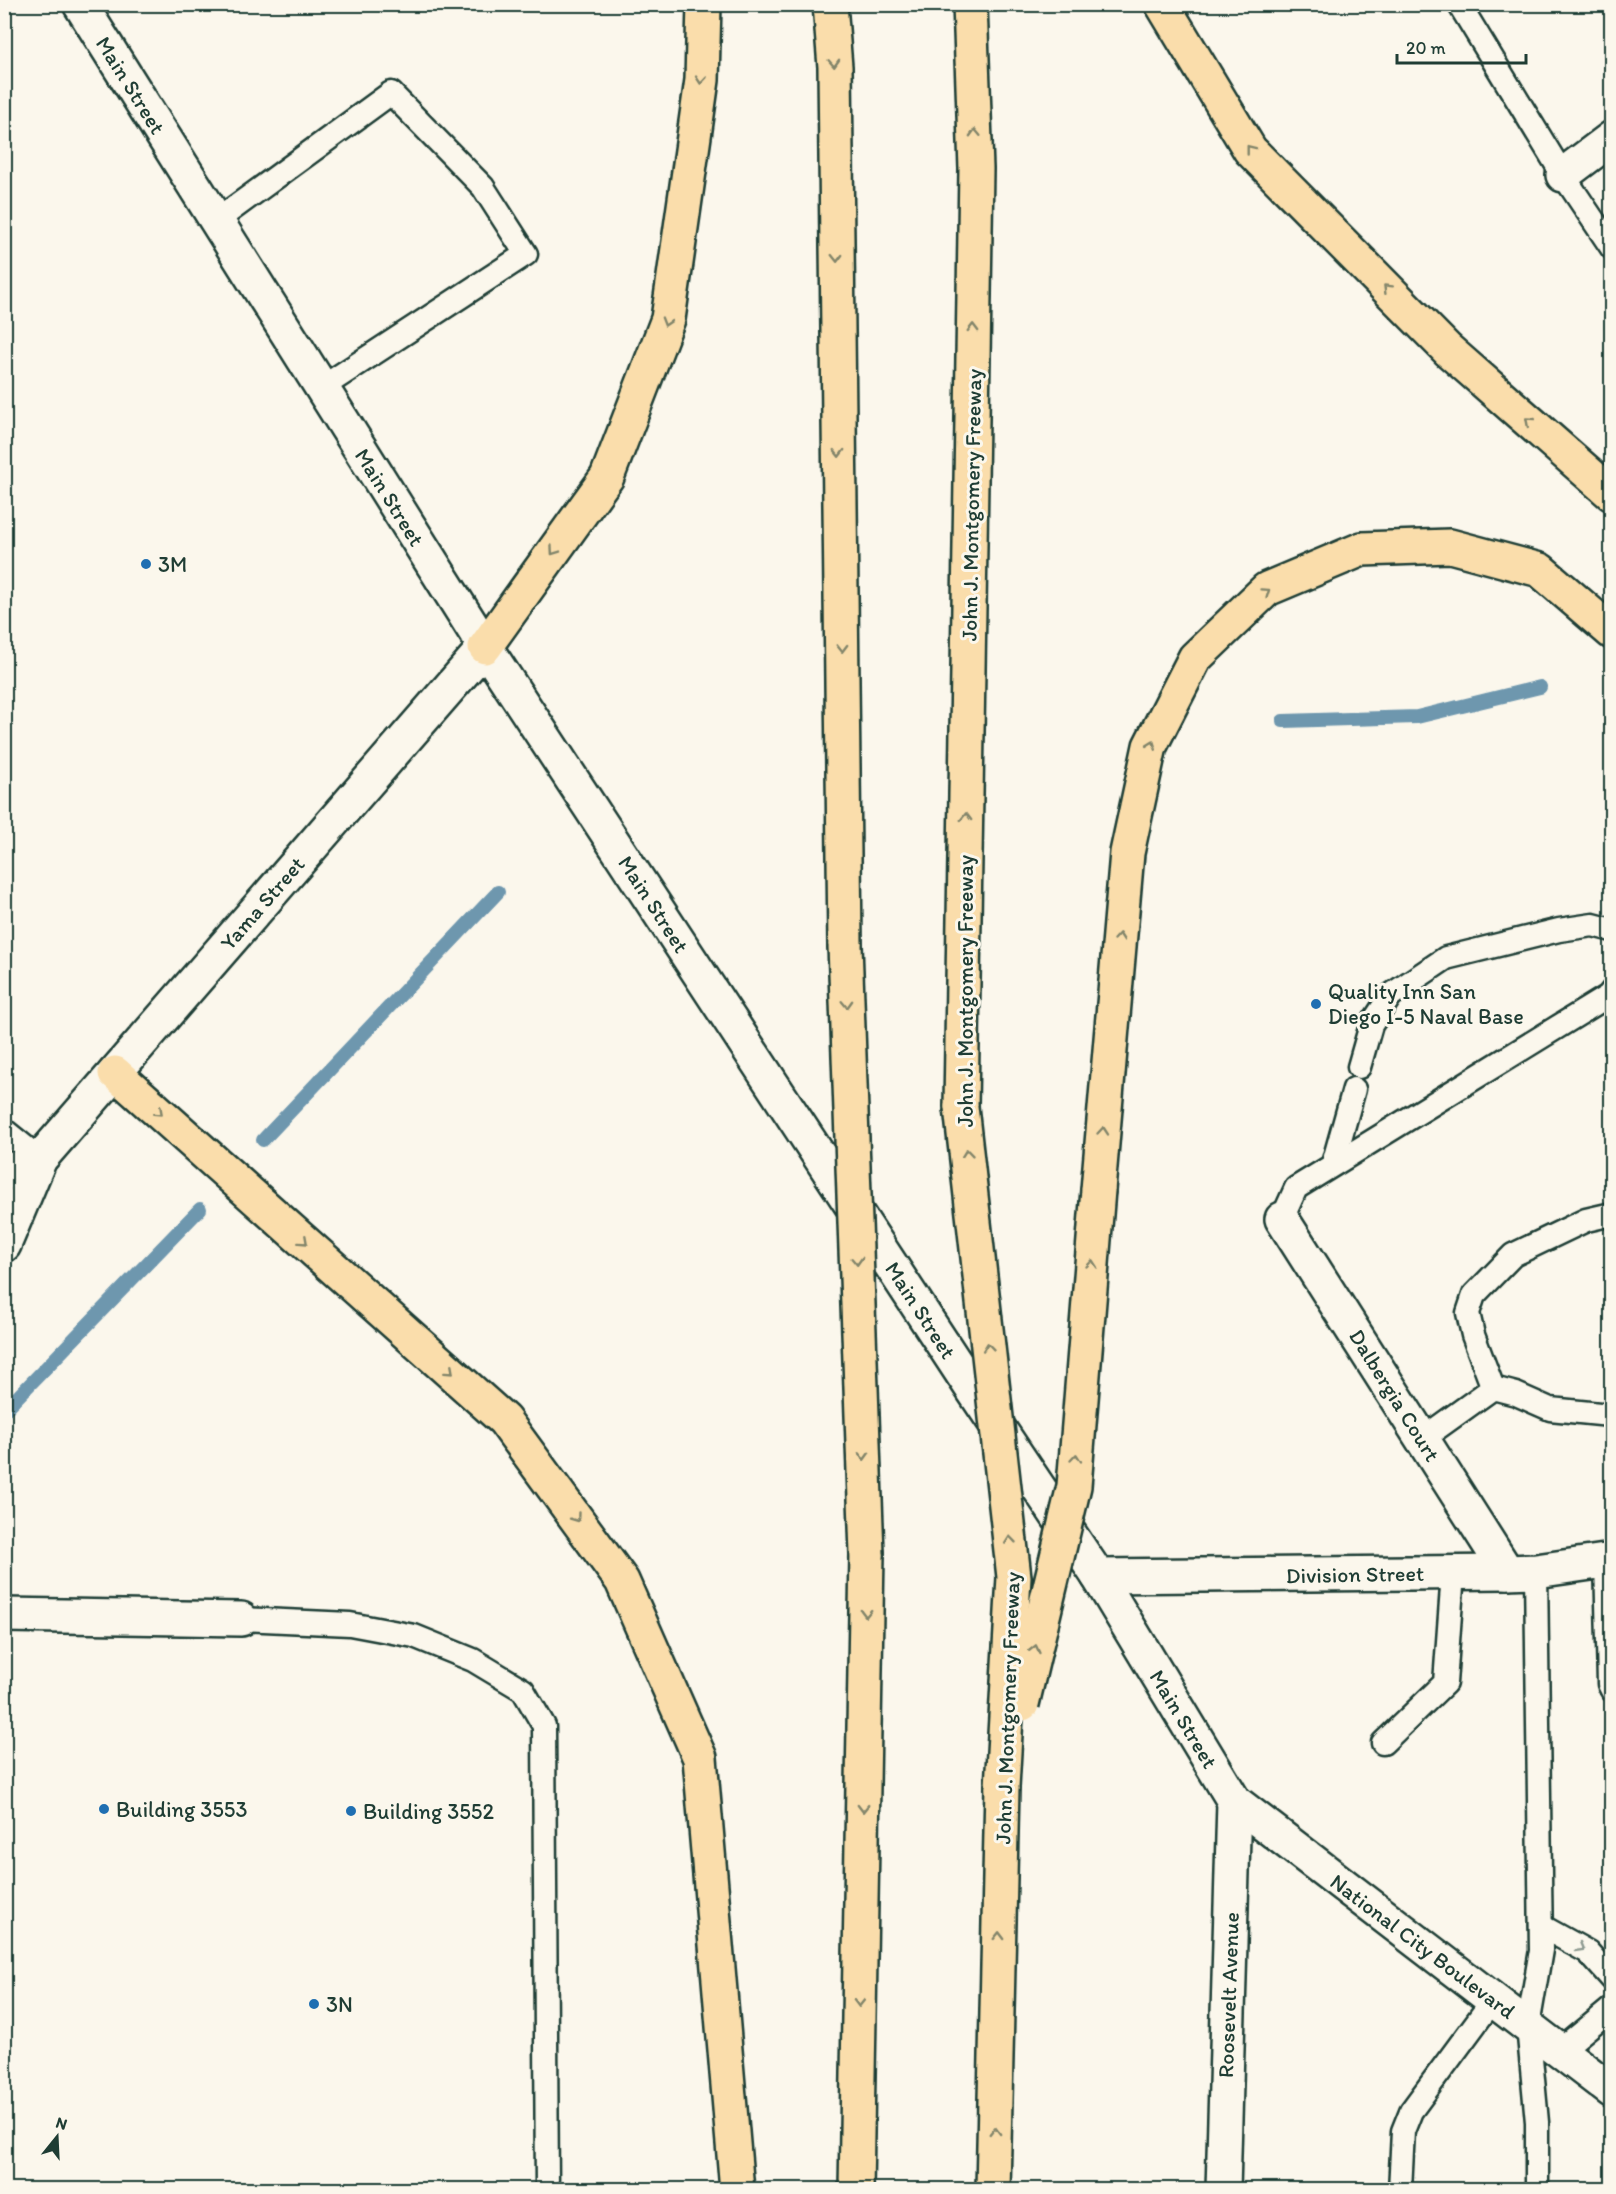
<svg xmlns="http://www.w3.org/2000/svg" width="1616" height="2194" font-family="Itim,sans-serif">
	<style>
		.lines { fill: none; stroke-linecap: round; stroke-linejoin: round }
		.stream { stroke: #6e97ae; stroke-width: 14 }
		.service-casing { stroke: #1f3d34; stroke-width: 27 }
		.minor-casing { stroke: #1f3d34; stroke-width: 38 }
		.tertiary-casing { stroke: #1f3d34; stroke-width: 38 }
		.secondary-casing { stroke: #1f3d34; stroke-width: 38 }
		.motorway-casing { stroke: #1f3d34; stroke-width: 38 }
		.service { stroke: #fbf7ec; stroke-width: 22 }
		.minor { stroke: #fbf7ec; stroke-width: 33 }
		.tertiary { stroke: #fbf7ec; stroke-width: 33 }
		.secondary { stroke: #fbf7ec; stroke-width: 33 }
		.motorway { stroke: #faddab; stroke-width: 33 }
		.motorway-bridge-casing { stroke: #1f3d34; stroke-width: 38; stroke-linecap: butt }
		.motorway-bridge { stroke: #faddab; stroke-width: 33 }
		.oneway { stroke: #82856a }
		.oneway2 { stroke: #8d9a90 }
		.poi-dot { fill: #1f6fb2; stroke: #fbf7ec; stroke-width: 2 }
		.labels { text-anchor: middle; stroke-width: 6; stroke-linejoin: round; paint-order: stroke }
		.street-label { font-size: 22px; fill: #1f3d34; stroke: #fbf7ec }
		.poi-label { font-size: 22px; fill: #1f3d34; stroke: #fbf7ec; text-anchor: start }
	</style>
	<rect width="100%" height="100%" fill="#fbf7ec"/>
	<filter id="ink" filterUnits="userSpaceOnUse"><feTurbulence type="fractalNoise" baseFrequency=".0167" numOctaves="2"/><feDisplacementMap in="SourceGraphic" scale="12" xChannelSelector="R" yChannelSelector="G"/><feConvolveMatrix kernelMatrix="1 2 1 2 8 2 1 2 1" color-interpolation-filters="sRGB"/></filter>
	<g filter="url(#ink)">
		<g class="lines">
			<g class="stream">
				<path d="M1283,721L1417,717L1540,687"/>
				<path d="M263,1140L498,892"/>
				<path d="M4,1411L200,1209"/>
			</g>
			<defs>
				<g id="service">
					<path d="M1459,4L1563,175L1612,248"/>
					<path d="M216,221L391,93L483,187L526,254L321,388"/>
					<path d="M1359,1067L1371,1025L1391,995L1446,958L1559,930L1593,925L1612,930"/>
					<path d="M4,1130L40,1159"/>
					<path d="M1333,1164L1354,1089"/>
					<path d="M1282,1219L1296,1188L1608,996L1612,991"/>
					<path d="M1493,1388L1473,1335L1468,1313L1474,1295L1513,1255L1586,1220L1612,1214"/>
					<path d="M1422,1439L1493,1388L1516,1394L1550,1409L1610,1415"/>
					<path d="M1606,1560L1609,1684L1612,1690"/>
					<path d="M1536,1571L1541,1950L1528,2026L1537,2122V2190"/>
					<path d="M241,1619L350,1624L414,1636L473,1660L523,1690L544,1726L547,2190"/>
					<path d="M1383,1743L1445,1683L1453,1573"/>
					<path d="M1541,1926L1588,1952L1612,1979"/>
					<path d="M1560,2051L1612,2008"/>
					<path d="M1400,2190L1403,2131L1411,2111L1493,2000"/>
				</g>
				<g id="minor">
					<path d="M1563,175L1612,138"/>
					<path d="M1282,1219L1507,1572"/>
					<path d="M4,1615L241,1619"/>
				</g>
				<g id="tertiary">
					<path d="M4,1173L40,1159"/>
					<path d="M4,1245L40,1159L485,647"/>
					<path d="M1223,2190L1234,1801"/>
				</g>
				<g id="secondary">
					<path d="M80,4L485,647L971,1387L1098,1576L1234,1801L1612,2091"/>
					<path d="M1098,1576L1507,1572L1536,1571L1612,1560"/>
				</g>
				<g id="motorway">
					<path d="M830,4L835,67L845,945"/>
					<path d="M1162,4L1250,150L1448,350L1612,494"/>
					<path d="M485,647L607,477L668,319L702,80L704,4"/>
					<path d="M115,1073L504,1420L622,1581L700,1758L737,2190"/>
					<path d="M961,1107L976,169L970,4"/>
					<path d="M1098,1190L1127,853L1150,746L1195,658L1267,589L1362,549L1450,546L1540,570L1612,632"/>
					<path d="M856,2190L867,1554"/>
					<path d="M993,2190L1002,1787"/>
				</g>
			</defs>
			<use href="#service" class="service-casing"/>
			<use href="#minor" class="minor-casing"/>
			<use href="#tertiary" class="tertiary-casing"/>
			<use href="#secondary" class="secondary-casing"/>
			<use href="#motorway" class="motorway-casing"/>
			<use href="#service" class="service"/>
			<use href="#minor" class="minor"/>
			<use href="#tertiary" class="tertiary"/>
			<use href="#secondary" class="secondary"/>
			<use href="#motorway" class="motorway"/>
			<defs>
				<g id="motorway-bridge">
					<path d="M845,945L867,1554"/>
					<path d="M961,1107L1014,1577L1002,1787"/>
					<path d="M1022,1704L1074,1486L1098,1190"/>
				</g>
			</defs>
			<use href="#motorway-bridge" class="motorway-bridge-casing"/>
			<use href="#motorway-bridge" class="motorway-bridge"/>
		</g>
		<defs><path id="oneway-chevron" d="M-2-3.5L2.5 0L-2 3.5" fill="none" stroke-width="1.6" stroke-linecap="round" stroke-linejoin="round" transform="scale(1.5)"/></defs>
		<g class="oneway">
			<use href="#oneway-chevron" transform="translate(834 63) rotate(87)"/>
			<use href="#oneway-chevron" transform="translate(701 80) rotate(95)"/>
			<use href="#oneway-chevron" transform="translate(975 133) rotate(-92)"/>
			<use href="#oneway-chevron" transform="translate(1250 149) rotate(-128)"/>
			<use href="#oneway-chevron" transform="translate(837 258) rotate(89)"/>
			<use href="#oneway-chevron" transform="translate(1387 288) rotate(-135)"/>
			<use href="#oneway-chevron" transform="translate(666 322) rotate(107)"/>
			<use href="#oneway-chevron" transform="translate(973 328) rotate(-89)"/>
			<use href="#oneway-chevron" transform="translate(1529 421) rotate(-139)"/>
			<use href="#oneway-chevron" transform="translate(839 453) rotate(89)"/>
			<use href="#oneway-chevron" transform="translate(554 551) rotate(125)"/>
			<use href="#oneway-chevron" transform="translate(1266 592) rotate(-35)"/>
			<use href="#oneway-chevron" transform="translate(842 648) rotate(89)"/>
			<use href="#oneway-chevron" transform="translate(1152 745) rotate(-69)"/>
			<use href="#oneway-chevron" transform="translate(966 817) rotate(-89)"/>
			<use href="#oneway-chevron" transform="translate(1119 937) rotate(-85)"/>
			<use href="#oneway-chevron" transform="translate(847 1004) rotate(88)"/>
			<use href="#oneway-chevron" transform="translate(159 1112) rotate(42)"/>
			<use href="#oneway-chevron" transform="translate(1103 1131) rotate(-85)"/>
			<use href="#oneway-chevron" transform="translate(967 1153) rotate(-96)"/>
			<use href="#oneway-chevron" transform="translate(304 1241) rotate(42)"/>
			<use href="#oneway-chevron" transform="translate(857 1261) rotate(88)"/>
			<use href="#oneway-chevron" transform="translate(1092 1264) rotate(-85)"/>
			<use href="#oneway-chevron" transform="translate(988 1347) rotate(-96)"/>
			<use href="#oneway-chevron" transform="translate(450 1371) rotate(42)"/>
			<use href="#oneway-chevron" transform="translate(864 1456) rotate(88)"/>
			<use href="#oneway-chevron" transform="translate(1076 1458) rotate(-85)"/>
			<use href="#oneway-chevron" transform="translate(576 1518) rotate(54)"/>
			<use href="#oneway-chevron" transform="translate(1010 1540) rotate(-96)"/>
			<use href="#oneway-chevron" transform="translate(866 1613) rotate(91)"/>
			<use href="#oneway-chevron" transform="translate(1035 1649) rotate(-77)"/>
			<use href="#oneway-chevron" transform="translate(863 1808) rotate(91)"/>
			<use href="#oneway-chevron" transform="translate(999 1936) rotate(-89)"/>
			<use href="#oneway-chevron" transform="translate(859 2003) rotate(91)"/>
			<use href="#oneway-chevron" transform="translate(995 2131) rotate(-89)"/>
		</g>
		<use class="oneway2" href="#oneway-chevron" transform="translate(1580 1948) rotate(30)"/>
	</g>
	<g class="poi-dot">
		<circle cx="146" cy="564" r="6"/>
		<circle cx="1316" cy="1004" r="6"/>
		<circle cx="104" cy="1809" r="6"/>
		<circle cx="351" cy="1811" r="6"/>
		<circle cx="314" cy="2004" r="6"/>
	</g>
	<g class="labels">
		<g class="street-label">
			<text transform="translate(131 85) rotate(58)" y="8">Main Street</text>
			<text transform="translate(390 497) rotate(58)" y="8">Main Street</text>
			<text transform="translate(971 505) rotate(-89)" y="8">John J. Montgomery Freeway</text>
			<text transform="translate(262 903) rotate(-49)" y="8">Yama Street</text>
			<text transform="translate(654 904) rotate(57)" y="8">Main Street</text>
			<text transform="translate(965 991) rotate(-90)" y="8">John J. Montgomery Freeway</text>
			<text transform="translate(921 1310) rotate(57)" y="8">Main Street</text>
			<text transform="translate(1395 1395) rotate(58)" y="8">Dalbergia Court</text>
			<text transform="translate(1355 1574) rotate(-1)" y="8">Division Street</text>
			<text transform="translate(1007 1708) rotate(-88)" y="8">John J. Montgomery Freeway</text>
			<text transform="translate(1184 1719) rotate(59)" y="8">Main Street</text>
			<text transform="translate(1423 1946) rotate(37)" y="8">National City Boulevard</text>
			<text transform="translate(1228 1995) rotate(-88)" y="8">Roosevelt Avenue</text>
		</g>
		<g class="poi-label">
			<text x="158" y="572">3M</text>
			<text x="1328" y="999">Quality Inn San<tspan x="1328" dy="25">Diego I-5 Naval Base</tspan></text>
			<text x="116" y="1817">Building 3553</text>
			<text x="363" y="1819">Building 3552</text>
			<text x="326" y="2012">3N</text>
		</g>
	</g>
	<rect width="1616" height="2194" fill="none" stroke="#fbf7ec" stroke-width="24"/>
	<rect x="12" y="12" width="1592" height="2170" fill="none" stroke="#1f3d34" stroke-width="2" filter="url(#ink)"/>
	<g transform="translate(57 2137) rotate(18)" stroke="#fbf7ec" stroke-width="4.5" paint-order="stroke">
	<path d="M0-4.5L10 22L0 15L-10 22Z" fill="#1f3d34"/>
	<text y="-9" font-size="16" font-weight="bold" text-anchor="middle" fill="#1f3d34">N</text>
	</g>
	<path d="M1397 54v9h129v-9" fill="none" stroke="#1f3d34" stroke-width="3"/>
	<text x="1406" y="54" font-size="18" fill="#1f3d34" stroke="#fbf7ec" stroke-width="4.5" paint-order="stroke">20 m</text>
</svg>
